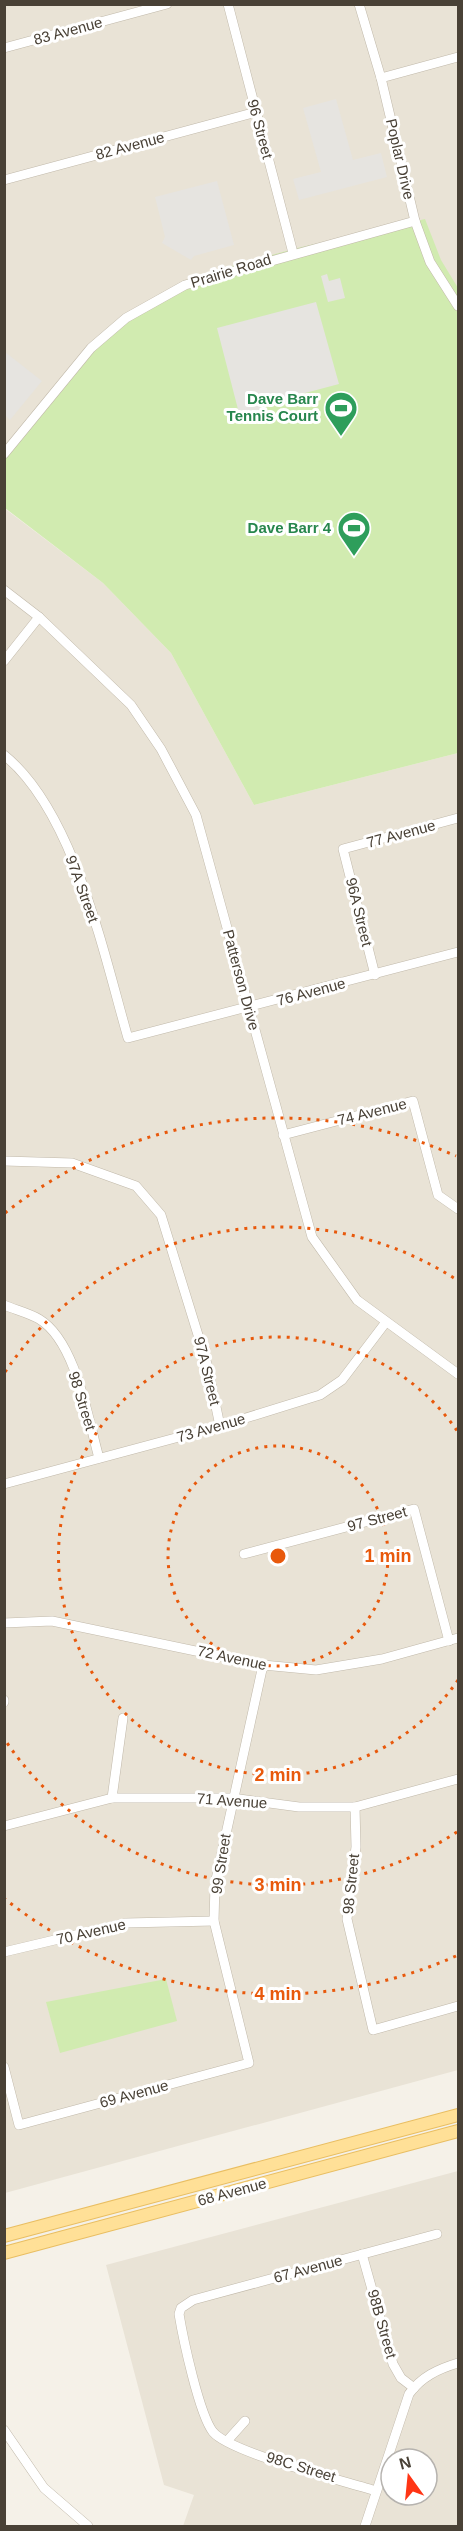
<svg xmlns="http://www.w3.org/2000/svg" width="463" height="2531" font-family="Arial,sans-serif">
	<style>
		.residential { fill: #e9e3d6; fill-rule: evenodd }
		.green { fill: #d1ebb0 }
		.parking { fill: #e6e4e0 }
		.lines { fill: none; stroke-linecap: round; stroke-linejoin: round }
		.minor-casing { stroke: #c1b9aa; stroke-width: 10 }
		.major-casing { stroke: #e9be62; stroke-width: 14 }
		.minor { stroke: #fff; stroke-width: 9 }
		.major { stroke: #ffe097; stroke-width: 12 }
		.ring { fill: none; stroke: #e8590c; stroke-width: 3; stroke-dasharray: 3 6 }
		.labels { text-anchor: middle; stroke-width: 6; stroke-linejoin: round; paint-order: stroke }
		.street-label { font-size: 15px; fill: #494136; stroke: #fff }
		.leisure-label { font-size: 15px; font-weight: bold; fill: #27864d; stroke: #fff; text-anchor: end }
		.centre { fill: #e8590c; stroke: #fff; stroke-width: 3 }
		.ring-label { font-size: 18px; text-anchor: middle; font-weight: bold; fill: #e8590c; stroke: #fff; stroke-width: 6; stroke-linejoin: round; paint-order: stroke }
	</style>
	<rect width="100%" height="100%" fill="#f5f1e8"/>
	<g class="residential">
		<path d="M5,5H458V306L5,454Z"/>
		<path d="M4,508L103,583L171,653L254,805L458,753V2070L5,2193Z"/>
		<path d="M458,2171V2526H183L194,2495L164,2485L106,2265ZM391,2459H427V2495H391Z"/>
	</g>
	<g class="green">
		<path d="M425,219L441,260L458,288V753L254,805L171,653L103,583L5,508L4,454L93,346L139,312L217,270L297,248Z"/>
		<path d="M166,1979L177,2021L60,2053L46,2002Z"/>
	</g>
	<g class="parking">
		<path d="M336,99L353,160L381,153L387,177L299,200L293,179L321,172L303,108Z"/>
		<path d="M217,181L234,245L194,256L191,260L162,243L165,237L155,197Z"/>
		<path d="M327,274L329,281L340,278L345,298L328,302L321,276Z"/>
		<path d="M316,302L339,384L260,405L261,411L240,417L217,328Z"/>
		<path d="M5,352L42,381L10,420L5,415Z"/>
	</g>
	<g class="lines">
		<defs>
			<g id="minor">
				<path d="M228,4L293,253"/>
				<path d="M359,4L381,78L415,221L430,262L458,306"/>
				<path d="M4,48L167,4"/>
				<path d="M381,78L458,57"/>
				<path d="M4,180L256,112"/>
				<path d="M4,454L91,348L126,318L185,285L415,221"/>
				<path d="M4,590L39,617L131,705L161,749L196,815L312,1237L357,1300L458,1374"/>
				<path d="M4,661L39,617"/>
				<path d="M4,755C74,811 104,955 128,1038L458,952"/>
				<path d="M375,975L343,849L458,818"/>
				<path d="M283,1135L413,1101L438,1195L458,1209"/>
				<path d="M4,1161L72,1163L136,1186L161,1215L207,1364L220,1426"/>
				<path d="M4,1305C16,1310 29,1313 39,1319C76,1341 88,1419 99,1458"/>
				<path d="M4,1484L220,1426L320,1395L342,1380L386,1322"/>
				<path d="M244,1554L414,1509L449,1641"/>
				<path d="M4,1623L52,1621L263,1665L316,1670L382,1659L458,1638"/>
				<path d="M4,1700V1702"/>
				<path d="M112,1798L123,1718"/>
				<path d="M355,1807L356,1847L347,1919L373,2030L458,2006"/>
				<path d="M4,1826L112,1798H232L299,1807H355L458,1779"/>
				<path d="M4,1952L126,1923L214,1921"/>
				<path d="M4,2067L19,2125L249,2063L214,1921L215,1884L263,1665"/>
				<path d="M362,2254L393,2364L401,2378L414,2388"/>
				<path d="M4,2430L44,2488L88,2526"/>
				<path d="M227,2441L245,2421"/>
				<path d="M376,2491C344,2481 231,2453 213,2432C199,2414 183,2338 179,2314L181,2308L193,2300L437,2234"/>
				<path d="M365,2526L409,2394C421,2377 438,2369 458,2363"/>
			</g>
			<g id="major">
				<path d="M4,2236L458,2115"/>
				<path d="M4,2253L458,2131"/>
			</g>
		</defs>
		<use href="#minor" class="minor-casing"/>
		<use href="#major" class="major-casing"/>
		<use href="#minor" class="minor"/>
		<use href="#major" class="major"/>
	</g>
	<g class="ring">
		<circle cx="278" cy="1556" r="110"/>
		<path d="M458 1680A219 219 0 1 1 458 1432"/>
		<path d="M457 1832A329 329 0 0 1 5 1740M5 1372A329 329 0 0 1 457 1280"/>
		<path d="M456 1956A438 438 0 0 1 5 1899M5 1213A438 438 0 0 1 456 1156"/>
	</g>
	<defs>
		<symbol id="stadium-pin" viewBox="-11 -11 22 30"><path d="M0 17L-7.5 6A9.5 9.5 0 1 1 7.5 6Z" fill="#2e9e5b" stroke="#fff"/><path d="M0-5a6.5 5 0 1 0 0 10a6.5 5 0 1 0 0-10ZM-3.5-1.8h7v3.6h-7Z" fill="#fff"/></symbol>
	</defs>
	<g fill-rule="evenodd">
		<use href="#stadium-pin" x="322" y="389" width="38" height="52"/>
		<use href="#stadium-pin" x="335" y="509" width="38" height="52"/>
	</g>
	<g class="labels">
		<g class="street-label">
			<text transform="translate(68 31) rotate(-15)" y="5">83 Avenue</text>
			<text transform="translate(260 129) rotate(75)" y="5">96 Street</text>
			<text transform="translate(130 146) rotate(-15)" y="5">82 Avenue</text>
			<text transform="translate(400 159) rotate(77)" y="5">Poplar Drive</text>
			<text transform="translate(231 271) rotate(-17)" y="5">Prairie Road</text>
			<text transform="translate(401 834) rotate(-15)" y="5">77 Avenue</text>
			<text transform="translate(82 889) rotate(70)" y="5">97A Street</text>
			<text transform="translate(359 912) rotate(76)" y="5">96A Street</text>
			<text transform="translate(241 980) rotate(75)" y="5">Patterson Drive</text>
			<text transform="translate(311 992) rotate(-15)" y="5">76 Avenue</text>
			<text transform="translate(372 1112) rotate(-14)" y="5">74 Avenue</text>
			<text transform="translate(207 1371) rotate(76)" y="5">97A Street</text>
			<text transform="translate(82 1401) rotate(73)" y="5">98 Street</text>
			<text transform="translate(211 1428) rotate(-16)" y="5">73 Avenue</text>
			<text transform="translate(377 1519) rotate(-15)" y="5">97 Street</text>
			<text transform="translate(232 1658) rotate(12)" y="5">72 Avenue</text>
			<text transform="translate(232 1801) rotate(4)" y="5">71 Avenue</text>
			<text transform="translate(221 1864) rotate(-81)" y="5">99 Street</text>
			<text transform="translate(351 1884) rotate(-84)" y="5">98 Street</text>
			<text transform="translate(91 1932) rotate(-13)" y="5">70 Avenue</text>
			<text transform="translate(134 2094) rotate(-15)" y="5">69 Avenue</text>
			<text transform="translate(232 2192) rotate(-15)" y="5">68 Avenue</text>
			<text transform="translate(308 2269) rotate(-15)" y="5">67 Avenue</text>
			<text transform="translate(382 2324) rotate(74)" y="5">98B Street</text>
			<text transform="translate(301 2467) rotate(17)" y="5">98C Street</text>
		</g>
		<g class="leisure-label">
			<text x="318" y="404">Dave Barr<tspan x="318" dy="17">Tennis Court</tspan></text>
			<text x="331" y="533">Dave Barr 4</text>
		</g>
	</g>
	<circle cx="278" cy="1556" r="9" class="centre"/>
	<g class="ring-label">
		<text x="388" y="1562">1 min</text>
		<text x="278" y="1781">2 min</text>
		<text x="278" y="1891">3 min</text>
		<text x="278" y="2000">4 min</text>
	</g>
	<rect width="463" height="2531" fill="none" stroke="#494136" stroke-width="12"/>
	<g transform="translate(409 2477) rotate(345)"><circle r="28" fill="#ffffff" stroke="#b6b3af" stroke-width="1.5"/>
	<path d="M0-4.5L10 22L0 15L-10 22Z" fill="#ff3515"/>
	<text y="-9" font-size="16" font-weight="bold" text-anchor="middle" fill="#494136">N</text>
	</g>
</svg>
